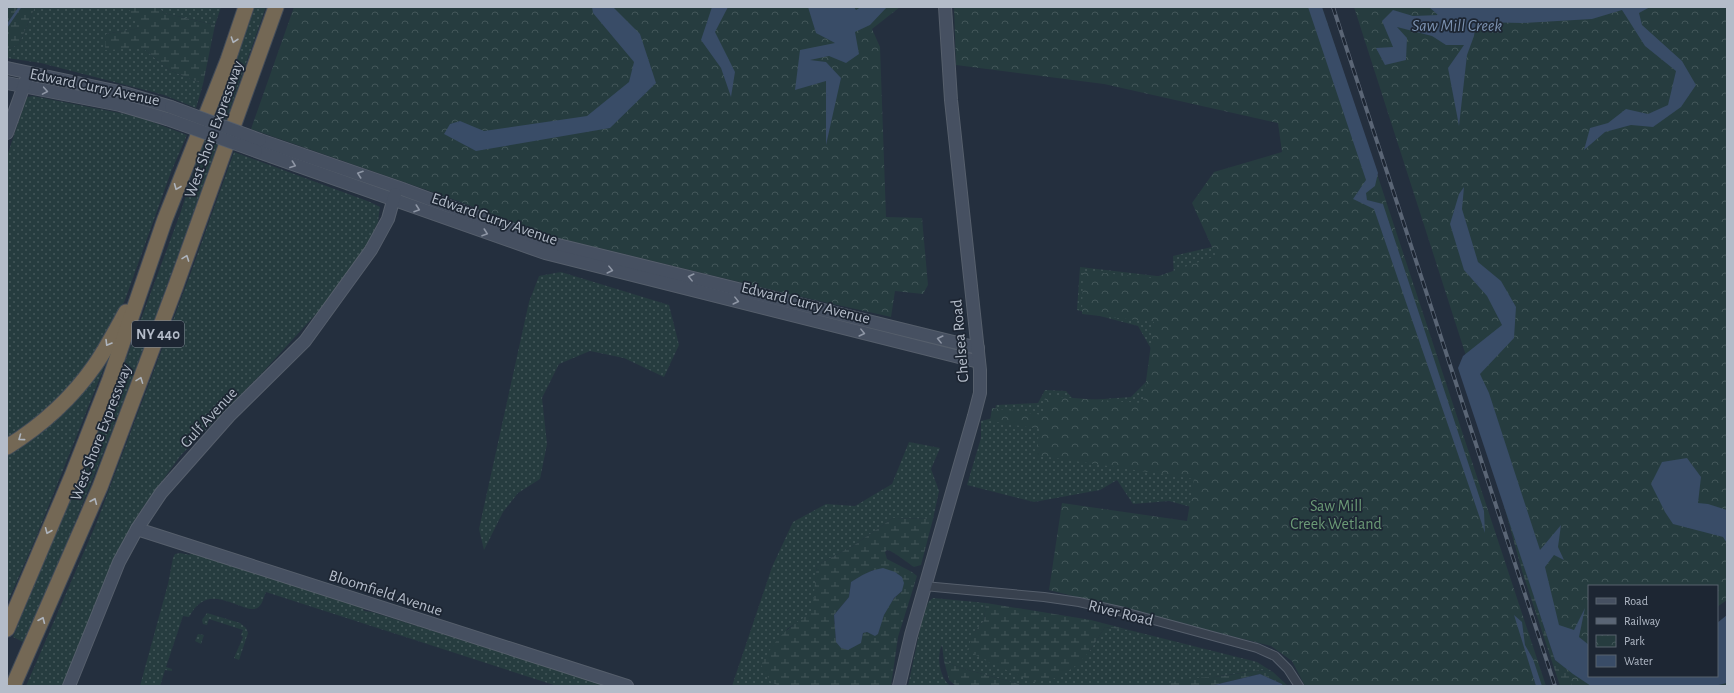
<svg xmlns="http://www.w3.org/2000/svg" width="1734" height="693" font-family="'Alegreya Sans',sans-serif">
	<style>
		.grass { fill: url(#grass-dots) }
		.wetland { fill: url(#wetland-marsh); fill-rule: evenodd }
		.park { fill: url(#park-crowns) }
		.water { fill: #394c67 }
		.lines { fill: none; stroke-linecap: round; stroke-linejoin: round }
		.stream { stroke: #394c67; stroke-width: 2.5 }
		.street-casing { stroke: #565f6c; stroke-width: 10 }
		.secondary-casing { stroke: #565f6c; stroke-width: 14 }
		.highway-casing { stroke: #434c59; stroke-width: 17 }
		.street { stroke: #38414e; stroke-width: 8 }
		.secondary { stroke: #465061; stroke-width: 12 }
		.highway { stroke: #746855; stroke-width: 15 }
		.rail-casing { stroke: #5a6575; stroke-width: 4 }
		.rail { stroke: #1d2633; stroke-width: 2.5; stroke-dasharray: 8; stroke-linecap: butt }
		.secondary-bridge-casing { stroke: #565f6c; stroke-width: 14; stroke-linecap: butt }
		.secondary-bridge { stroke: #465061; stroke-width: 12 }
		.oneway { stroke: #aeb4bd }
		.oneway2 { stroke: #8e96a5 }
		.labels { text-anchor: middle; stroke-width: 3.5; stroke-linejoin: round; paint-order: stroke }
		.shield { fill: #1d2633; stroke: #878f9c; stroke-width: 1 }
		.shield-label { font-size: 15px; font-weight: bold; fill: #b4bcc9 }
		.street-label { font-size: 16px; fill: #b4bcc9; stroke: #1d2633 }
		.park-label { font-size: 16px; fill: #6b9a76; stroke: #1d2633 }
		.water-label { font-size: 17px; font-style: italic; fill: #7c92b1; stroke: #1d2633 }
	</style>
	<defs>
		<pattern id="grass-dots" width="8" height="8" patternUnits="userSpaceOnUse"><rect width="8" height="8" fill="#263c3f"/><path d="M2 2h.1M6 6h.1" fill="none" stroke="#435659" stroke-width="1.8" stroke-linecap="round"/></pattern>
		<pattern id="wetland-marsh" width="20" height="14" patternUnits="userSpaceOnUse"><rect width="20" height="14" fill="#263c3f"/><path d="M1 5h8M5 5V1M11 12h8M15 12V8" fill="none" stroke="#435659"/></pattern>
		<pattern id="park-crowns" width="20" height="18" patternUnits="userSpaceOnUse"><rect width="20" height="18" fill="#263c3f"/><path d="M2 6a3 3 0 1 1 6 0M12 15a3 3 0 1 1 6 0" fill="none" stroke="#435659"/></pattern>
	</defs>
	<rect width="100%" height="100%" fill="#242f3e"/>
	<g class="grass">
		<path d="M35,7H128L140,28L106,34L143,48L169,70L203,84L196,108L164,95L41,63L7,58V50L19,44Z"/>
		<path d="M158,7H221L215,25L164,13Z"/>
		<path d="M255,7H266C190,221 117,436 23,642L13,637L112,397L180,214L215,106L238,54Z"/>
		<path d="M33,96L125,114L147,120L187,135L171,172L125,300L101,348L53,407L7,440V156L27,97Z"/>
		<path d="M234,152L370,202L380,207L378,222L369,241L337,291L262,373L181,455L139,513L115,562L62,686H26L96,524L190,275Z"/>
		<path d="M1272,233L1221,515L1169,501L1133,504L1117,480L1100,490L1034,502L967,485L981,438V421L993,418L996,405L1038,403L1045,390L1066,391L1075,401L1131,397L1153,375L1157,359L1138,326L1077,310L1080,267L1174,278L1173,256Z"/>
		<path d="M561,272L669,305L679,345L664,377L624,358L590,351L559,364L542,398L547,444L540,479L518,493L503,512L484,550L479,529L529,302L539,276Z"/>
		<path d="M107,360L37,535L7,604V455L40,432L74,403Z"/>
		<path d="M909,442L940,448L931,469L939,491L933,519L893,518L853,546L817,565L813,612L787,629L771,682L779,686H732L772,567L793,522L826,504L855,506L892,484Z"/>
		<path d="M180,553L190,555L191,553L358,606L363,608L364,611L372,612L608,686H557L266,592C262,601 262,610 250,609C224,601 205,587 189,617L183,616L166,667L172,669V671L165,670L160,686H140L168,584L173,558L175,554Z"/>
		<path d="M933,598L986,603L984,621L974,632L1089,652L1105,627L1133,631L1257,662L1273,672L1260,670L1167,684L1170,686H1026L961,668L944,661L942,645C936,657 940,677 950,686H908L923,615H925L924,612L929,601Z"/>
		<path d="M207,613L240,623L246,628L248,633L239,660L234,658L243,637L241,635L243,630L209,619L207,625L203,624L202,620Z"/>
		<path d="M198,634L204,635L201,644L195,641Z"/>
	</g>
	<g class="wetland">
		<path d="M7,7H35L19,44L7,50Z"/>
		<path d="M128,7H158L164,13L215,25L203,84L169,70L143,48L105,50L106,34L139,28Z"/>
		<path d="M1503,502L1555,660L1591,686H1560L1522,571Z"/>
		<path d="M893,518L933,519L921,565L914,567C908,563 893,551 887,550L885,552L887,559L912,572L917,576L898,637L891,686H779L771,682L761,665C777,636 785,630 812,612L817,565L853,546ZM873,570L902,591C888,602 882,617 878,634L875,635L867,632L863,633L862,638L836,642L834,615L849,597L851,582Z"/>
		<path d="M986,603L1091,620L1133,631L1105,627L1089,652L1075,667L1051,680L1034,682L990,663L967,650L974,632L984,621Z"/>
		<path d="M944,661L961,668L1026,686H956L949,680Z"/>
		<path d="M1260,670L1273,672L1288,686H1283L1282,684L1260,674L1210,686H1170L1166,684L1183,679L1222,676Z"/>
	</g>
	<g class="park">
		<path d="M294,7H900L872,29L880,47L886,217L922,218L928,285L923,294L895,291L891,317L793,295L550,236L447,197L251,129Z"/>
		<path d="M954,7H1322L1546,686H1305L1292,661L1271,646L1049,590L1062,503L1187,521L1194,479L1035,455L1040,429L990,421L992,408L1043,415L1045,396L1143,403L1154,322L1082,314L1083,271L1153,278L1216,256L1192,203L1214,172L1282,152L1278,123L1104,84L956,65Z"/>
		<path d="M1354,7H1727V600L1717,607V586H1589V676L1727,680V686H1572Z"/>
	</g>
	<g class="water">
		<path d="M592,7H613L640,34L656,83L610,128L476,151L444,134L450,124L460,121L484,131L587,116L629,82L634,62L593,13Z"/>
		<path d="M712,7H728L715,32L735,72L731,97L721,68L701,40Z"/>
		<path d="M808,7H854L856,10L861,7H887L870,25L855,32L859,54L846,63L829,56L810,60L826,62L841,78L826,145V81L795,90L800,50L835,43L816,33Z"/>
		<path d="M1308,7H1322L1378,173L1375,186L1366,193L1367,200L1383,204L1484,511L1485,533L1374,209L1353,199L1366,180Z"/>
		<path d="M1429,7H1650L1639,13L1642,25L1682,61L1696,85L1681,107L1653,127L1631,125L1605,132L1584,150L1590,128L1608,123L1626,109L1648,114L1668,105L1676,71L1645,46L1622,10L1592,19L1522,23L1476,22L1474,36L1467,55L1459,126L1448,68L1464,45H1446L1432,36L1397,27L1407,38L1406,60L1385,65L1376,48L1393,47L1382,21L1393,10L1413,16L1438,15Z"/>
		<path d="M1464,187L1462,209L1478,262L1501,281L1516,307L1514,338L1480,374L1489,393L1540,550L1561,525L1558,547L1564,560L1554,555L1545,567L1559,625L1574,630L1585,608L1579,637L1589,645V676H1717V623L1727,615V683L1714,686H1591L1573,674L1555,660L1458,368L1463,356L1502,325L1487,296L1464,270L1450,224L1459,194Z"/>
		<path d="M1687,458L1701,477L1698,503L1708,504L1727,510V543L1723,537L1673,524L1665,512L1651,484L1662,462Z"/>
		<path d="M883,568L895,572L902,577L904,583L902,591L894,598L884,615L878,634L875,636L867,632L863,633L861,643L848,650L841,648L836,642L834,615L849,597L851,582C862,575 870,570 883,568Z"/>
		<path d="M1514,615L1522,622L1525,645L1533,659L1542,686H1536Z"/>
		<path d="M1260,674L1282,684L1283,686H1210Z"/>
	</g>
	<g class="lines">
		<path class="stream" d="M7,26L20,7"/>
		<defs>
			<path id="street" d="M924,586L1044,597L1079,602L1124,612L1257,648L1275,656L1288,669L1299,686"/>
			<g id="secondary">
				<path d="M7,68L124,93L171,107"/>
				<path d="M7,83L120,105L167,119"/>
				<path d="M7,133L26,80"/>
				<path d="M260,140L397,187L546,242L978,348"/>
				<path d="M256,151L545,253L979,362"/>
				<path d="M137,529L627,686"/>
				<path d="M69,686L119,562L137,529L161,493L229,416L305,341L371,250L388,219L395,194"/>
				<path d="M899,686L911,635L974,416L980,393V370L951,100L945,7"/>
			</g>
			<g id="highway">
				<path d="M7,447C41,426 72,398 95,365C106,349 116,330 126,312"/>
				<path d="M7,629L72,476L110,379L165,219L228,60L246,7"/>
				<path d="M13,686L100,487L175,288L276,7"/>
			</g>
		</defs>
		<use href="#street" class="street-casing"/>
		<use href="#secondary" class="secondary-casing"/>
		<use href="#highway" class="highway-casing"/>
		<use href="#street" class="street"/>
		<use href="#secondary" class="secondary"/>
		<use href="#highway" class="highway"/>
		<defs>
			<path id="rail" d="M1333,7L1555,686"/>
		</defs>
		<use href="#rail" class="rail-casing"/>
		<use href="#rail" class="rail"/>
		<defs>
			<g id="secondary-bridge">
				<path d="M171,107L260,140"/>
				<path d="M167,119L256,151"/>
			</g>
		</defs>
		<use href="#secondary-bridge" class="secondary-bridge-casing"/>
		<use href="#secondary-bridge" class="secondary-bridge"/>
	</g>
	<defs><path id="oneway-chevron" d="M-2-3.5L2.5 0L-2 3.5" fill="none" stroke-width="1.6" stroke-linecap="round" stroke-linejoin="round"/></defs>
	<g class="oneway">
		<use href="#oneway-chevron" transform="translate(234 40) rotate(109)"/>
		<use href="#oneway-chevron" transform="translate(177 187) rotate(112)"/>
		<use href="#oneway-chevron" transform="translate(186 258) rotate(-70)"/>
		<use href="#oneway-chevron" transform="translate(108 343) rotate(121)"/>
		<use href="#oneway-chevron" transform="translate(140 380) rotate(-69)"/>
		<use href="#oneway-chevron" transform="translate(21 438) rotate(144)"/>
		<use href="#oneway-chevron" transform="translate(94 501) rotate(-67)"/>
		<use href="#oneway-chevron" transform="translate(48 531) rotate(113)"/>
		<use href="#oneway-chevron" transform="translate(42 620) rotate(-67)"/>
	</g>
	<g class="oneway2">
		<use href="#oneway-chevron" transform="translate(45 91) rotate(10)"/>
		<use href="#oneway-chevron" transform="translate(293 165) rotate(20)"/>
		<use href="#oneway-chevron" transform="translate(360 174) rotate(-161)"/>
		<use href="#oneway-chevron" transform="translate(417 209) rotate(19)"/>
		<use href="#oneway-chevron" transform="translate(485 233) rotate(19)"/>
		<use href="#oneway-chevron" transform="translate(610 270) rotate(14)"/>
		<use href="#oneway-chevron" transform="translate(691 277) rotate(-166)"/>
		<use href="#oneway-chevron" transform="translate(736 301) rotate(14)"/>
		<use href="#oneway-chevron" transform="translate(862 333) rotate(14)"/>
		<use href="#oneway-chevron" transform="translate(940 339) rotate(-166)"/>
	</g>
	<g class="labels">
		<rect class="shield" x="132" y="321" width="52" height="26" rx="3"/>
		<g class="shield-label">
			<text x="158" y="339">NY 440</text>
		</g>
		<g class="street-label">
			<text transform="translate(95 86) rotate(12)" y="6">Edward Curry Avenue</text>
			<text transform="translate(213 129) rotate(-70)" y="6">West Shore Expressway</text>
			<text transform="translate(495 218) rotate(19)" y="6">Edward Curry Avenue</text>
			<text transform="translate(806 302) rotate(14)" y="6">Edward Curry Avenue</text>
			<text transform="translate(959 341) rotate(-95)" y="6">Chelsea Road</text>
			<text transform="translate(208 417) rotate(-47)" y="6">Gulf Avenue</text>
			<text transform="translate(100 432) rotate(-69)" y="6">West Shore Expressway</text>
			<text transform="translate(386 592) rotate(18)" y="6">Bloomfield Avenue</text>
			<text transform="translate(1121 612) rotate(14)" y="6">River Road</text>
		</g>
		<g class="park-label">
			<text x="1336" y="511">Saw Mill<tspan x="1336" dy="18">Creek Wetland</tspan></text>
		</g>
		<g class="water-label">
			<text x="1457" y="31">Saw Mill Creek</text>
		</g>
	</g>
	<rect width="1734" height="693" fill="none" stroke="#b4bcc9" stroke-width="16"/>
	<rect x="1588" y="585" width="130" height="92" fill="#1d2633" stroke="#59626f"/>
	<rect x="1596" y="598" width="20" height="6" fill="#465061" stroke="#59626f"/>
	<text x="1624" y="605" font-size="12" fill="#b4bcc9">Road</text>
	<rect x="1596" y="618" width="20" height="6" fill="#5a6575" stroke="#59626f"/>
	<text x="1624" y="625" font-size="12" fill="#b4bcc9">Railway</text>
	<rect x="1596" y="635" width="20" height="12" fill="url(#park-crowns)" stroke="#59626f"/>
	<text x="1624" y="645" font-size="12" fill="#b4bcc9">Park</text>
	<rect x="1596" y="655" width="20" height="12" fill="#394c67" stroke="#59626f"/>
	<text x="1624" y="665" font-size="12" fill="#b4bcc9">Water</text>
</svg>
